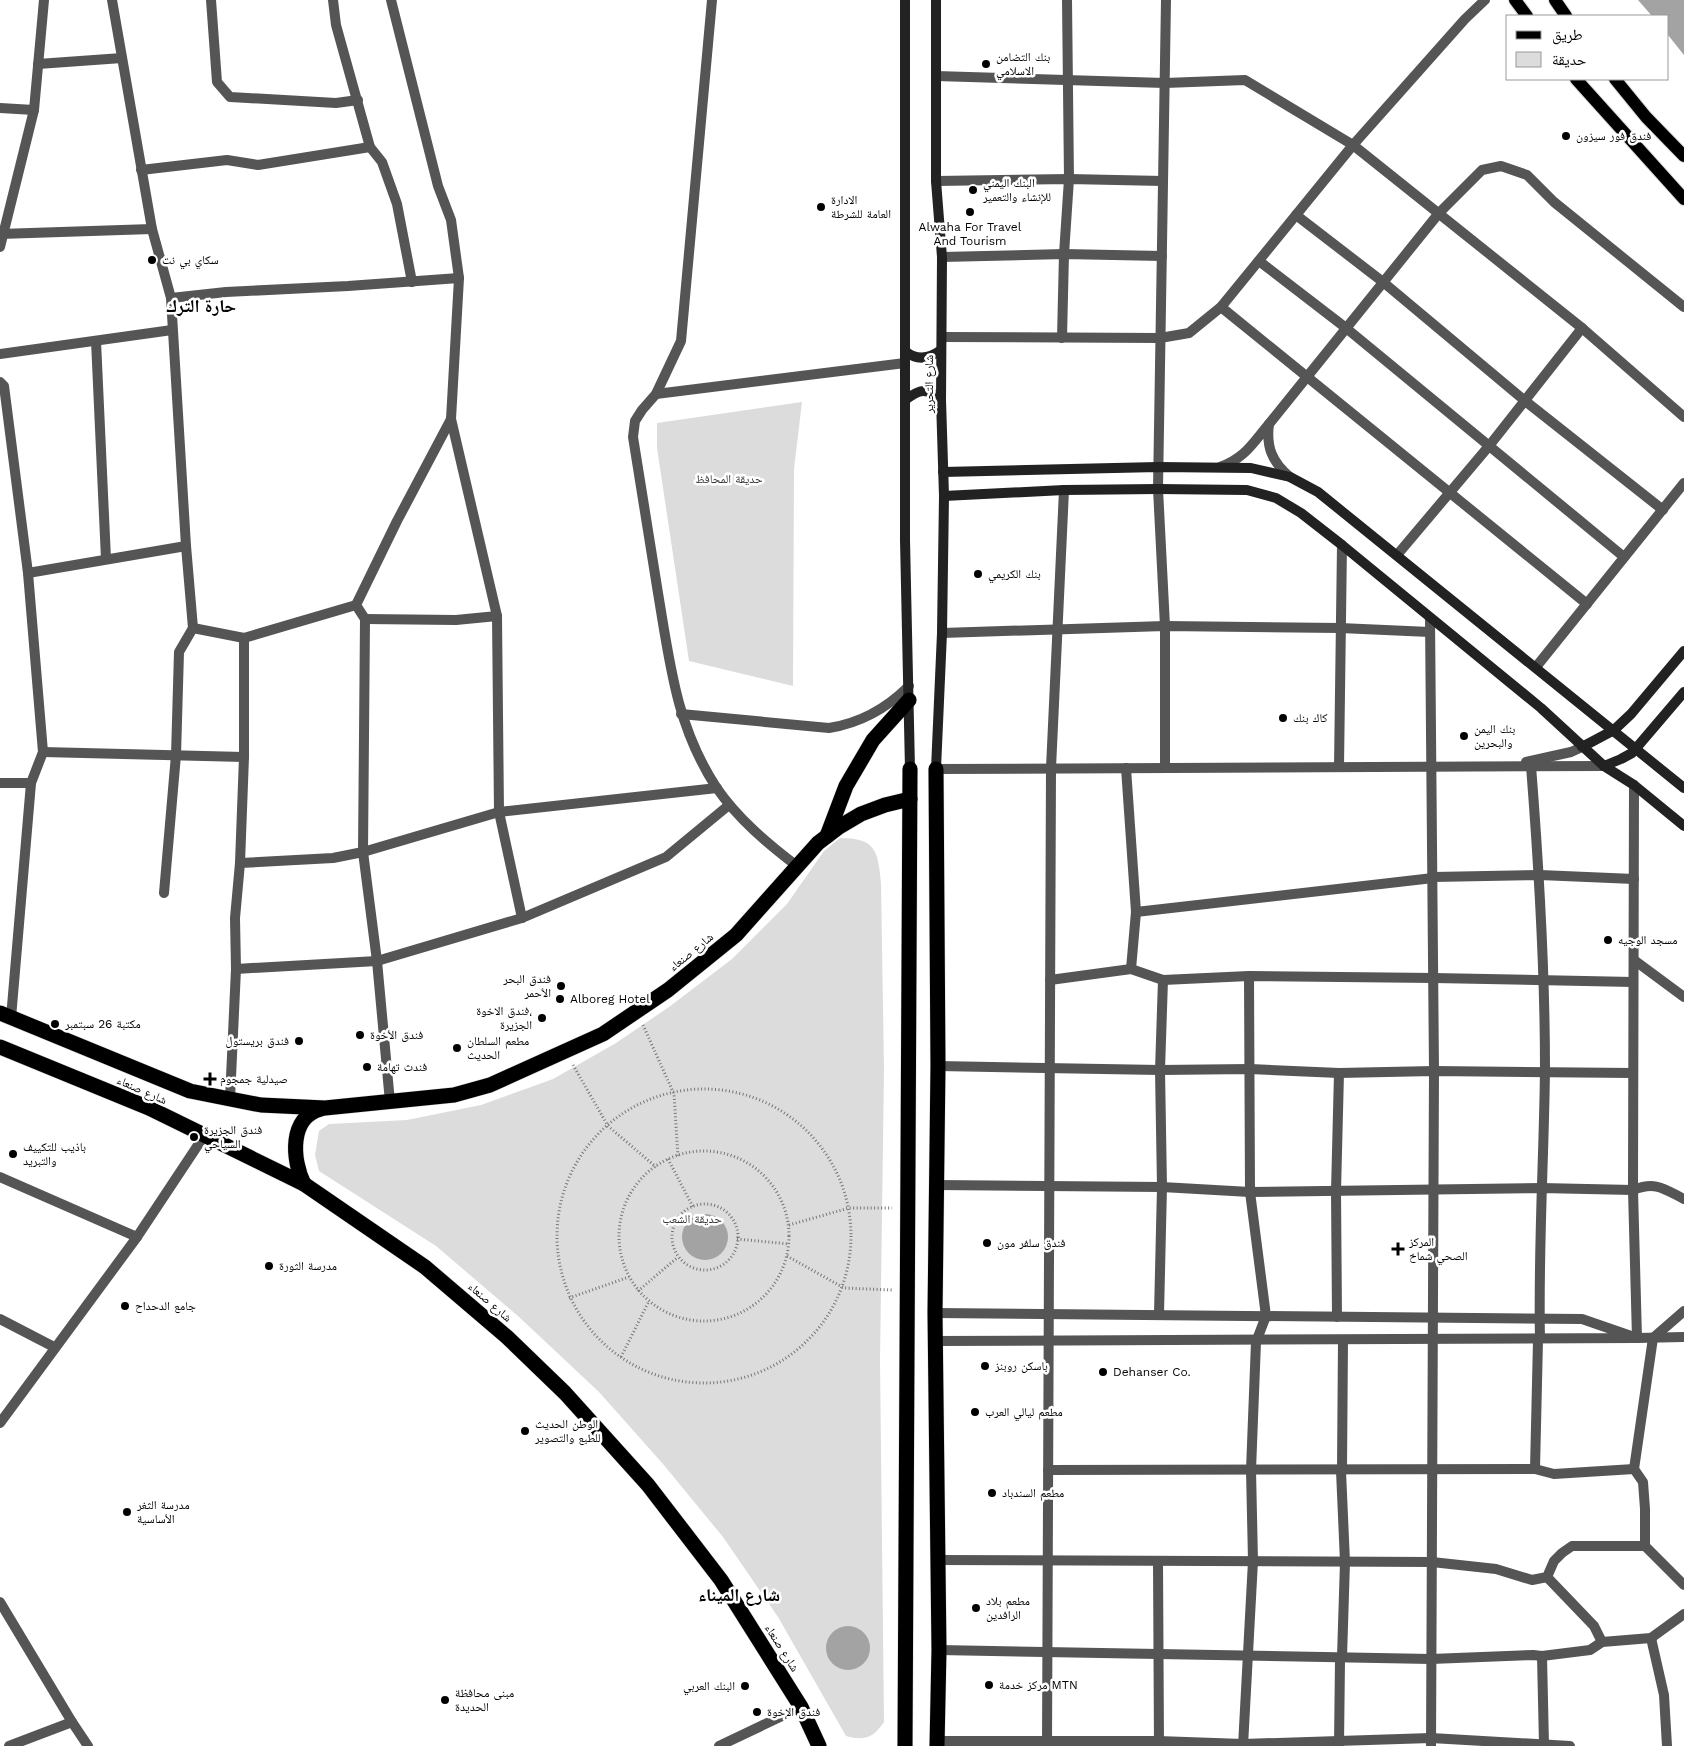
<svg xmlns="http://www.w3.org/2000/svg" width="1684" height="1746" font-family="'Work Sans','Noto Naskh Arabic',sans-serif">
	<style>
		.green { fill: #dcdcdc }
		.water { fill: #a3a3a3 }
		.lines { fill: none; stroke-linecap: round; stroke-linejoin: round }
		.primary-casing { stroke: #dbdbdb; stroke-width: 14 }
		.highway-casing { stroke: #dbdbdb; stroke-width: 16 }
		.path { stroke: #777; stroke-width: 3; stroke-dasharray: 1 2.5; stroke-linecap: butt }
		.street { stroke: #555; stroke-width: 10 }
		.secondary { stroke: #222; stroke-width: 10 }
		.primary { stroke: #000; stroke-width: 12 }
		.highway { stroke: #000; stroke-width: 15 }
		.poi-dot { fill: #000; stroke: #fff; stroke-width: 2 }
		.labels { text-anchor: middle; stroke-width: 5; stroke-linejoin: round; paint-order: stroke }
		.poi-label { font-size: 12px; fill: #000; stroke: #fff; text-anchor: start }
		.street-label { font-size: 12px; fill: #000; stroke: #fff }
		.park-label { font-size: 12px; fill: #333; stroke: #fff }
		.district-label { font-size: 18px; font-weight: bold; fill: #000; stroke: #fff }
	</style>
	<rect width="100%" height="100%" fill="#fff"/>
	<g class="green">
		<path d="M802,402L794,469L793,686L689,661L657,448V423Z"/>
		<path d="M840,838C876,838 878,851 881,883L884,1069L880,1360L884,1722C873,1738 865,1741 846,1736L778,1617L723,1537L663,1464L599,1392L518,1316L436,1246L319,1171L315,1155L319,1131L329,1124L407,1120L481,1105L553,1079L616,1043L669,1007L732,959L787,904L824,851Z"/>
	</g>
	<g class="water">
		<path d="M1638,0H1684V55L1668,35V16H1652Z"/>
		<circle cx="705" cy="1237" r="23"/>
		<circle cx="848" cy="1648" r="22"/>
	</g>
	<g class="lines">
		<defs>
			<g id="primary">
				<path d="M1515,0L1527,16"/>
				<path d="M1555,0L1566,16"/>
				<path d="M1576,79L1684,199"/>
				<path d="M1615,79L1646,117L1684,156"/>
			</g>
			<g id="highway">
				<path d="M936,769L938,1066L935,1313L939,1650L937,1746"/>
				<path d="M827,836L846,786L873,740L909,700"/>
				<path d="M0,1013L190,1091L230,1099L261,1105L325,1108L454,1095L490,1085L603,1034L668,990L736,935L818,843L839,827L861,814L885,805L910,799"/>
				<path d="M0,1047L149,1108L304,1184L425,1267L507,1337L565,1393L648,1485L721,1580L801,1707L819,1746"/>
				<path d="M304,1184C292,1160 289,1117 321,1109"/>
				<path d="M905,1746L910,769"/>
			</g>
		</defs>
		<use href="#primary" class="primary-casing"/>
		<use href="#highway" class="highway-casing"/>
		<g class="path">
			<path d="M643,1025L674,1094L678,1157"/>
			<path d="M573,1065L608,1126L656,1167"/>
			<circle cx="704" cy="1236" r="147"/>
			<circle cx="704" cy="1236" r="85"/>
			<path d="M668,1159L693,1207"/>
			<circle cx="705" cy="1237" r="33"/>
			<path d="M789,1225L849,1208H892"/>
			<path d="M737,1239L789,1244"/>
			<path d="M787,1256L844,1288L892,1290"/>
			<path d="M638,1291L678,1257"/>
			<path d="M569,1298L629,1277"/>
			<path d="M621,1357L649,1301"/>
		</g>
		<g class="street">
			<path d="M112,0L152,229L171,298L186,546L193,628L244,638V757L240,863L235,918L236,969L230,1099"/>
			<path d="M211,0L217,82L230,97L336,103L358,100"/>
			<path d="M333,0L336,25L370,147L382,162L397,204L412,282"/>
			<path d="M391,0L438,186L451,220L459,278L451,419L497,616L499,812L522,918"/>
			<path d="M712,0L681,341L656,394L642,410L635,421L633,437C641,489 650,541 658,593C670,664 676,725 716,787C738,819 767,843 797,866"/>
			<path d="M38,64L122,58"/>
			<path d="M936,76L1165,83L1245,80L1353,145L1582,328L1684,417"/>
			<path d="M0,108L34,110"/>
			<path d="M141,170L227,160L258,165L370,147"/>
			<path d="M936,181L1069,179L1163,181"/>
			<path d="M1296,215L1383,282L1524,400L1663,510"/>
			<path d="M0,234L152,229"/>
			<path d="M0,247L34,110L44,0"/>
			<path d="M942,257L1064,254L1162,256"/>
			<path d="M1259,261L1346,328L1624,557"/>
			<path d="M171,298L226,292L348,286L459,278"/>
			<path d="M1221,307L1587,604"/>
			<path d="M942,337L1160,338L1189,333L1221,307L1353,145L1465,19L1485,0"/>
			<path d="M1062,338L1064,254L1069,179L1067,0"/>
			<path d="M96,341L106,559"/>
			<path d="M0,354L172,330"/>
			<path d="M0,382L4,386L28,573L43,752L31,783L11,1018"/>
			<path d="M656,394L905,363"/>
			<path d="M1269,424L1439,213L1482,170L1501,166L1527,175L1554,202L1684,307"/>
			<path d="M1220,467C1245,458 1252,444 1269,424C1266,447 1272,462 1290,477"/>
			<path d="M1397,555L1489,446L1582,328"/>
			<path d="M28,573L186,546"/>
			<path d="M1430,618L1434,1071L1431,1746"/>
			<path d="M365,619L456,620L497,616"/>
			<path d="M942,633L1165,626L1340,628L1430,632"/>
			<path d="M244,638L356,605"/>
			<path d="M1536,667L1684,483"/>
			<path d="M681,714L829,728C861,723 886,709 909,686"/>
			<path d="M43,752L244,757"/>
			<path d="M1526,762L1571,752L1582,747"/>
			<path d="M1531,766C1539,868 1545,967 1545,1069C1544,1159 1538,1249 1540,1339L1538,1340L1535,1469"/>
			<path d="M1339,767L1342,545"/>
			<path d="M1126,768L1136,912L1131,969"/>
			<path d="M1165,768V626L1158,489L1166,0"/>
			<path d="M936,769L1604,766"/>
			<path d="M0,783H31"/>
			<path d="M1634,785L1633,1190L1637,1338L1684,1337"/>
			<path d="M240,863L333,858L363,852L499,812L717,788"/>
			<path d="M164,893L176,755L179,652L193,628"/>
			<path d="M1136,912L1433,878V877L1540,875L1634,879"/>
			<path d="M1634,960L1684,997"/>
			<path d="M236,969L377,961L522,918L666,857L729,805"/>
			<path d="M1050,980L1131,969L1163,980L1249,976L1434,978L1633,982"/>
			<path d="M938,1066L1160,1070L1250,1069L1339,1073L1434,1071L1633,1073"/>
			<path d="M390,1102L377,961L363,852L365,619L356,605L397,521L451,419"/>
			<path d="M0,1177L137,1237"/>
			<path d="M937,1185L1162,1187L1250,1192L1541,1188L1633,1190C1656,1181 1664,1189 1684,1199"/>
			<path d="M935,1313L1582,1319L1637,1338L935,1341"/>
			<path d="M1159,1314L1162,1187L1160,1070L1163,980"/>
			<path d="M1337,1317L1336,1191L1339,1073"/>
			<path d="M0,1319L54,1347"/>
			<path d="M0,1423L137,1237L204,1136"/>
			<path d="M1048,1470L1535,1469L1554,1474L1634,1469"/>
			<path d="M1645,1546V1509L1643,1482L1634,1469L1653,1338L1684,1311"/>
			<path d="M937,1560L1432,1562L1496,1569L1532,1580L1547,1577L1554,1561L1562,1553L1572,1546H1645L1684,1585"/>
			<path d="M1158,1561L1159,1746"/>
			<path d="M1547,1577L1594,1626L1602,1642"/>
			<path d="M0,1602L72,1722L88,1746"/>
			<path d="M1651,1638L1664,1695L1667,1746"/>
			<path d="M939,1650L1431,1659L1533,1655L1542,1656L1590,1650L1602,1642L1651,1638L1684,1614"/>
			<path d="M1542,1656L1544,1745"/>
			<path d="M937,1741H1158L1243,1744L1431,1738L1570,1746"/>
			<path d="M1339,1745L1340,1660L1342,1657L1345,1562L1341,1471L1342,1469L1343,1340"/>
			<path d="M9,1746L72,1722"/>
			<path d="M719,1746L801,1707"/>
			<path d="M1047,1746L1051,768L1064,490"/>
			<path d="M1243,1746L1253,1561L1251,1470L1256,1342L1266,1316L1250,1192L1249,976"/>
		</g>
		<g class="secondary">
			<path d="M905,0V540L910,769"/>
			<path d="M905,351C917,361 929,359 941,350"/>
			<path d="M905,400C920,389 926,387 941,400"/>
			<path d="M943,472L1158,467L1251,468L1290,477L1318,492L1684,788"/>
			<path d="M944,496L1064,490L1158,489L1247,490L1276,498L1301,513L1342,545L1541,708L1604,766L1634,785L1684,826"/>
			<path d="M1582,747L1614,730L1631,714L1684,651"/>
			<path d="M1604,766L1621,759L1632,753L1684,692"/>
			<path d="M936,769L942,633L944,496L941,400L942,257L936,181V0"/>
		</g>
		<use href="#primary" class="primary"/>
		<use href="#highway" class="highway"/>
	</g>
	<g class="poi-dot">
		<circle cx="986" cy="64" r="5"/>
		<circle cx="1566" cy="136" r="5"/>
		<circle cx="973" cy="190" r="5"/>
		<circle cx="821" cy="207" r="5"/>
		<circle cx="970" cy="212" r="5"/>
		<circle cx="152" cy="260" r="5"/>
		<circle cx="978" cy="574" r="5"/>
		<circle cx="1283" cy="718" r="5"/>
		<circle cx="1464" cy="736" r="5"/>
		<circle cx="1608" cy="940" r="5"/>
		<circle cx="561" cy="986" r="5"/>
		<circle cx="560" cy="999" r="5"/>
		<circle cx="542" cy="1018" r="5"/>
		<circle cx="55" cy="1024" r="5"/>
		<circle cx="360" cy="1035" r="5"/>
		<circle cx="299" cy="1041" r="5"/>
		<circle cx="457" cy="1048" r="5"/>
		<circle cx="367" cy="1067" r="5"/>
		<path d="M207.5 1071.5h5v5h5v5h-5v5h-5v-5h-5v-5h5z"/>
		<circle cx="194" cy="1137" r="5"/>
		<circle cx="13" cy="1154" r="5"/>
		<circle cx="987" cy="1243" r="5"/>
		<path d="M1395.5 1241.5h5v5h5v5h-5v5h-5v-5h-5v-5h5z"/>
		<circle cx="269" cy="1266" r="5"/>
		<circle cx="125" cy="1306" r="5"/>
		<circle cx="985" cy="1366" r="5"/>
		<circle cx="1103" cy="1372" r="5"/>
		<circle cx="975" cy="1412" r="5"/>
		<circle cx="525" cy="1431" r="5"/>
		<circle cx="992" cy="1493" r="5"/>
		<circle cx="127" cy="1512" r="5"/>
		<circle cx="976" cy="1608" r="5"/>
		<circle cx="989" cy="1685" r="5"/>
		<circle cx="745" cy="1686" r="5"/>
		<circle cx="445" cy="1700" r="5"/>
		<circle cx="757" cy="1712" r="5"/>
	</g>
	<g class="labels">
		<g class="poi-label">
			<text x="996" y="61">بنك التضامن<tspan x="996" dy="14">الاسلامي</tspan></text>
			<text x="1576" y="140">فندق فور سيزون</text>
			<text x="983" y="187">البنك اليمني<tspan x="983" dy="14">للإنشاء والتعمير</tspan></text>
			<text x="831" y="204">الادارة<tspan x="831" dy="14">العامة للشرطة</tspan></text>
			<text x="970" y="231" text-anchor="middle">Alwaha For Travel<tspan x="970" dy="14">And Tourism</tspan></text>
			<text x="162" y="264">سكاي بي نت</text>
			<text x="988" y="578">بنك الكريمي</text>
			<text x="1293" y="722">كاك بنك</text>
			<text x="1474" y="733">بنك اليمن<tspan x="1474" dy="14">والبحرين</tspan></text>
			<text x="1618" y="944">مسجد الوجيه</text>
			<text x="551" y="983" text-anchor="end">فندق البحر<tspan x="551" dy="14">الأحمر</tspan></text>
			<text x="570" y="1003">Alboreg Hotel</text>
			<text x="532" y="1015" text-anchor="end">فندق الاخوة،<tspan x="532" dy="14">الجزيرة</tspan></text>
			<text x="65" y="1028">مكتبة 26 سبتمبر</text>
			<text x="370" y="1039">فندق الأخوة</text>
			<text x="289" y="1045" text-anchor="end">فندق بريستول</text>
			<text x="467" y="1045">مطعم السلطان<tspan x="467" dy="14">الحديث</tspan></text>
			<text x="377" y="1071">فندث تهامة</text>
			<text x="220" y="1083">صيدلية جمجوم</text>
			<text x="204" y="1134">فندق الجزيرة<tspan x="204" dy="14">السياحي</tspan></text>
			<text x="23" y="1151">باذيب للتكييف<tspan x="23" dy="14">والتبريد</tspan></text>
			<text x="1409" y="1246">المركز<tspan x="1409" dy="14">الصحي شماخ</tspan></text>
			<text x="997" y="1247">فندق سلفر مون</text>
			<text x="279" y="1270">مدرسة الثورة</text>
			<text x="135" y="1310">جامع الدحداح</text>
			<text x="995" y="1370">باسكن روبنز</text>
			<text x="1113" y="1376">Dehanser Co.</text>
			<text x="985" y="1416">مطعم ليالي العرب</text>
			<text x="535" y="1428">الوطن الحديث<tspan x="535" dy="14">للطبع والتصوير</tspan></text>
			<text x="1002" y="1497">مطعم السندباد</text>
			<text x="137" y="1509">مدرسة الثغر<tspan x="137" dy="14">الأساسية</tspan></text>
			<text x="986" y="1605">مطعم بلاد<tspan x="986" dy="14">الرافدين</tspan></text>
			<text x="999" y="1689">مركز خدمة MTN</text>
			<text x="735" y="1690" text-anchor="end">البنك العربي</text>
			<text x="455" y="1697">مبنى محافظة<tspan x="455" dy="14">الحديدة</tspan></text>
			<text x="767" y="1716">فندق الإخوة</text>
		</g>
		<g class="street-label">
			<text transform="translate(929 384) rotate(-90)" y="4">شارع التحرير</text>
			<text transform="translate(691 952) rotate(-39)" y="4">شارع صنعاء</text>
			<text transform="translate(142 1090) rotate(24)" y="4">شارع صنعاء</text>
			<text transform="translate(490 1302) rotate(41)" y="4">شارع صنعاء</text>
			<text transform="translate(782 1648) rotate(58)" y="4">شارع صنعاء</text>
		</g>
		<g class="park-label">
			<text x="729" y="483">حديقة المحافظ</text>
			<text x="692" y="1223">حديقة الشعب</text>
		</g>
		<g class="district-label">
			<text x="201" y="312">حارة الترك</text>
			<text x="739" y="1601">شارع الميناء</text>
		</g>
	</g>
	<rect x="1506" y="15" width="162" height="65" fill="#ffffff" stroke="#999999"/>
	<rect x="1516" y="31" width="25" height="8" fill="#000000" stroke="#999999"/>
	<text x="1552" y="40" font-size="15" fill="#000000">طريق</text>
	<rect x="1516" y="52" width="25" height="15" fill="#dcdcdc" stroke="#999999"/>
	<text x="1552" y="65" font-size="15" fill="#000000">حديقة</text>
</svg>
